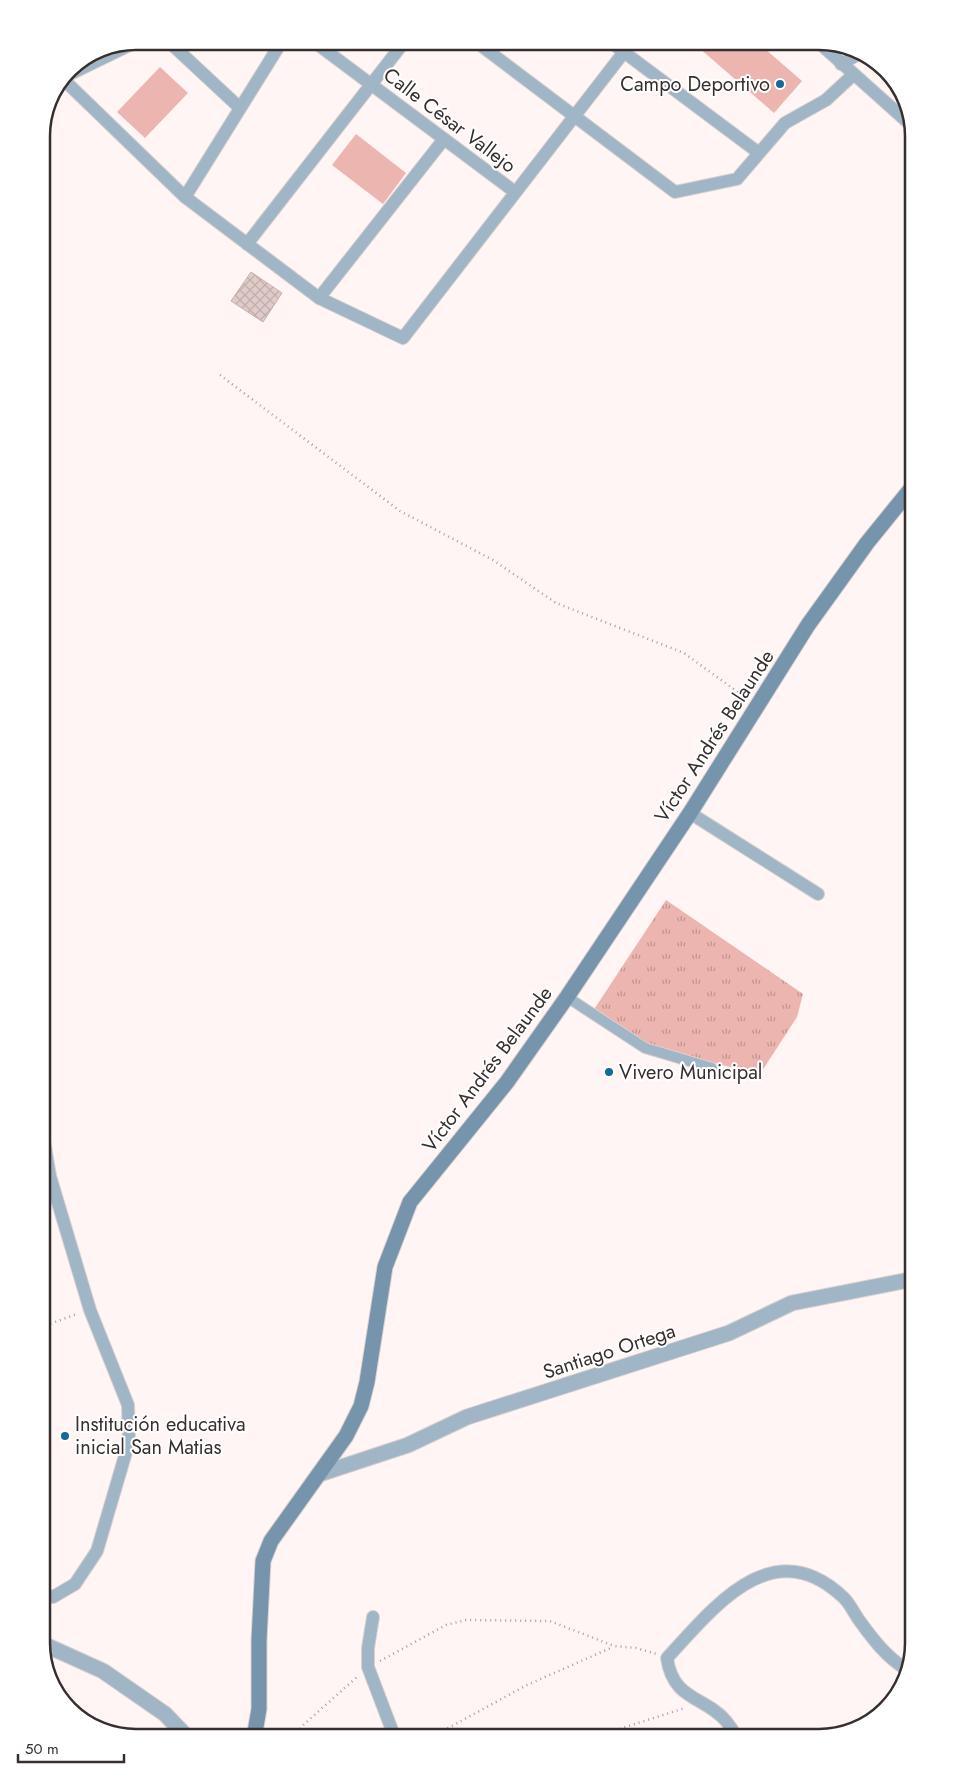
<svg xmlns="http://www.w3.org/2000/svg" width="955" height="1779" font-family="Jost,sans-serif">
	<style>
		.grass { fill: url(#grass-tufts) }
		.pitch { fill: #edb5b0 }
		.building { fill: url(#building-cross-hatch); stroke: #c5b0ae }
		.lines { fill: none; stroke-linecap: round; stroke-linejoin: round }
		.pedestrian-casing { stroke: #dad1d0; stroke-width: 12 }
		.minor-casing { stroke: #dad1d0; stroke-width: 14 }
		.tertiary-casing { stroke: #dad1d0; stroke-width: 17 }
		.secondary-casing { stroke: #dad1d0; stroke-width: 17 }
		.path { stroke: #a8a09f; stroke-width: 2.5; stroke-dasharray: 1 4; stroke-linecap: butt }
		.pedestrian { stroke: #a0b5c5; stroke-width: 10 }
		.minor { stroke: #a0b5c5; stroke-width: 12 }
		.tertiary { stroke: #a0b5c5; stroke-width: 15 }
		.secondary { stroke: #7694ab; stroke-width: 15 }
		.poi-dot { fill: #13699a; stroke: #fff; stroke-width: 2 }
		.labels { text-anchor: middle; stroke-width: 4; stroke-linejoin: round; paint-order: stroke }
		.poi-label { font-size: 20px; fill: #372f2e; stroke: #fff; text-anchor: start }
		.street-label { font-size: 20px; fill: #372f2e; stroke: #fff }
		.rim { fill: none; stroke: #372f2e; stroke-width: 2.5 }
	</style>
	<defs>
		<pattern id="grass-tufts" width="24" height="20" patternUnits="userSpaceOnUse" patternTransform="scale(1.25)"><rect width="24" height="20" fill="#edb5b0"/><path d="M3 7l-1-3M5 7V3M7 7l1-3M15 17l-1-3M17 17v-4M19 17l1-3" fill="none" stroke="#c19490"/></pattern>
		<pattern id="building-cross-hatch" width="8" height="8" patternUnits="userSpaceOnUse" patternTransform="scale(1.25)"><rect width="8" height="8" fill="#e0cbc8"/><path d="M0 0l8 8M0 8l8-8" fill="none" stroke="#c1afac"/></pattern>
	</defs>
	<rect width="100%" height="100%" fill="#fef5f4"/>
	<path class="grass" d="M666,900L803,994L797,1017L760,1074L647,1047L593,1011Z"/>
	<g class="pitch">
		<path d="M691,41H756L802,81L774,113Z"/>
		<path d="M160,67L188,93L145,138L117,112Z"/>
		<path d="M356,134L406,173L383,204L332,165Z"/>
	</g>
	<path class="building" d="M251,272L282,293L263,322L231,301Z"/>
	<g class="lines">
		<defs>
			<path id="pedestrian" d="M567,997L645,1048L712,1068"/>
			<g id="minor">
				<path d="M168,41L240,108"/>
				<path d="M313,41L515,192"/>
				<path d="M475,41L675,192L737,179L785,123L826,100L853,75"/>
				<path d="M609,41L759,153"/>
				<path d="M817,41L912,126"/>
				<path d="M841,64L859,54"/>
				<path d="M66,76L138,41"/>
				<path d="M64,80L185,197L319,298L403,338L624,52"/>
				<path d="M185,197L282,41"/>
				<path d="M247,244L405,41"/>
				<path d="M319,298L444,139"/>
				<path d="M690,813L818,894"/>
				<path d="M41,1593L53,1597L75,1584L97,1551L129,1442L128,1405L90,1310L50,1176L41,1123"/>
				<path d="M373,1617L368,1648V1667L395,1738"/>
				<path d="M737,1738C734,1732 730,1726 726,1721C705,1696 673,1701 667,1658C714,1607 773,1530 844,1598C850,1604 854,1613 859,1620C872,1638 886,1657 906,1669"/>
			</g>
			<g id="tertiary">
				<path d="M320,1474L408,1445L467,1417L729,1333L792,1303L914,1279"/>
				<path d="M41,1643L103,1671L165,1714L188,1738"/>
			</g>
			<path id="secondary" d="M254,1738L259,1709V1640L263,1561L271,1541L346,1436L361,1406L367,1382L385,1267L410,1202L507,1082L567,997L690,813L808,625L867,543L914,485"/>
		</defs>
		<use href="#pedestrian" class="pedestrian-casing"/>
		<use href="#minor" class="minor-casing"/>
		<use href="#tertiary" class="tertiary-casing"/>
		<use href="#secondary" class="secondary-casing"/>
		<g class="path">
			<path d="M220,375L400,511L493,560L556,603L684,653L746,698"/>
			<path d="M41,1327L77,1314"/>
			<path d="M380,1661L446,1625L466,1620L550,1621L614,1646L636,1648L657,1654"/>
			<path d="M618,1729L622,1738"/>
			<path d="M296,1738L301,1727L357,1677"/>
			<path d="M430,1738L527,1685L613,1647"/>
			<path d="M591,1738L685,1708"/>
		</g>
		<use href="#pedestrian" class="pedestrian"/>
		<use href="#minor" class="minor"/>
		<use href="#tertiary" class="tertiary"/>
		<use href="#secondary" class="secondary"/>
	</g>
	<g class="poi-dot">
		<circle cx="780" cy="84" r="5"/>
		<circle cx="609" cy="1072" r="5"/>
		<circle cx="65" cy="1436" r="5"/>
	</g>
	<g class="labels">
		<g class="poi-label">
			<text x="770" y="91" text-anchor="end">Campo Deportivo</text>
			<text x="619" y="1079">Vivero Municipal</text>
			<text x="75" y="1431">Institución educativa<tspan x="75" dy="23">inicial San Matias</tspan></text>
		</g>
		<g class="street-label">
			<text transform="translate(450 120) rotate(37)" y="7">Calle César Vallejo</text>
			<text transform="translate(714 736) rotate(-57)" y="7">Víctor Andrés Belaunde</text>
			<text transform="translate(487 1069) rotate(-53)" y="7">Víctor Andrés Belaunde</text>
			<text transform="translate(609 1351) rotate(-18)" y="7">Santiago Ortega</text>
		</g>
	</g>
	<path d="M0 0H955V1779H0ZM136 50H819A86 86 0 0 1 905 136V1643A86 86 0 0 1 819 1729H136A86 86 0 0 1 50 1643V136A86 86 0 0 1 136 50Z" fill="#fff" fill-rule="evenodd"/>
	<path class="rim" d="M136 50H819A86 86 0 0 1 905 136V1643A86 86 0 0 1 819 1729H136A86 86 0 0 1 50 1643V136A86 86 0 0 1 136 50Z"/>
	<path d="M18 1754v8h106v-8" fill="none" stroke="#372f2e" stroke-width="2.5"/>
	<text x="25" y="1754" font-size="15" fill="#372f2e" stroke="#ffffff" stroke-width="4" paint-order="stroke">50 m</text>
</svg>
